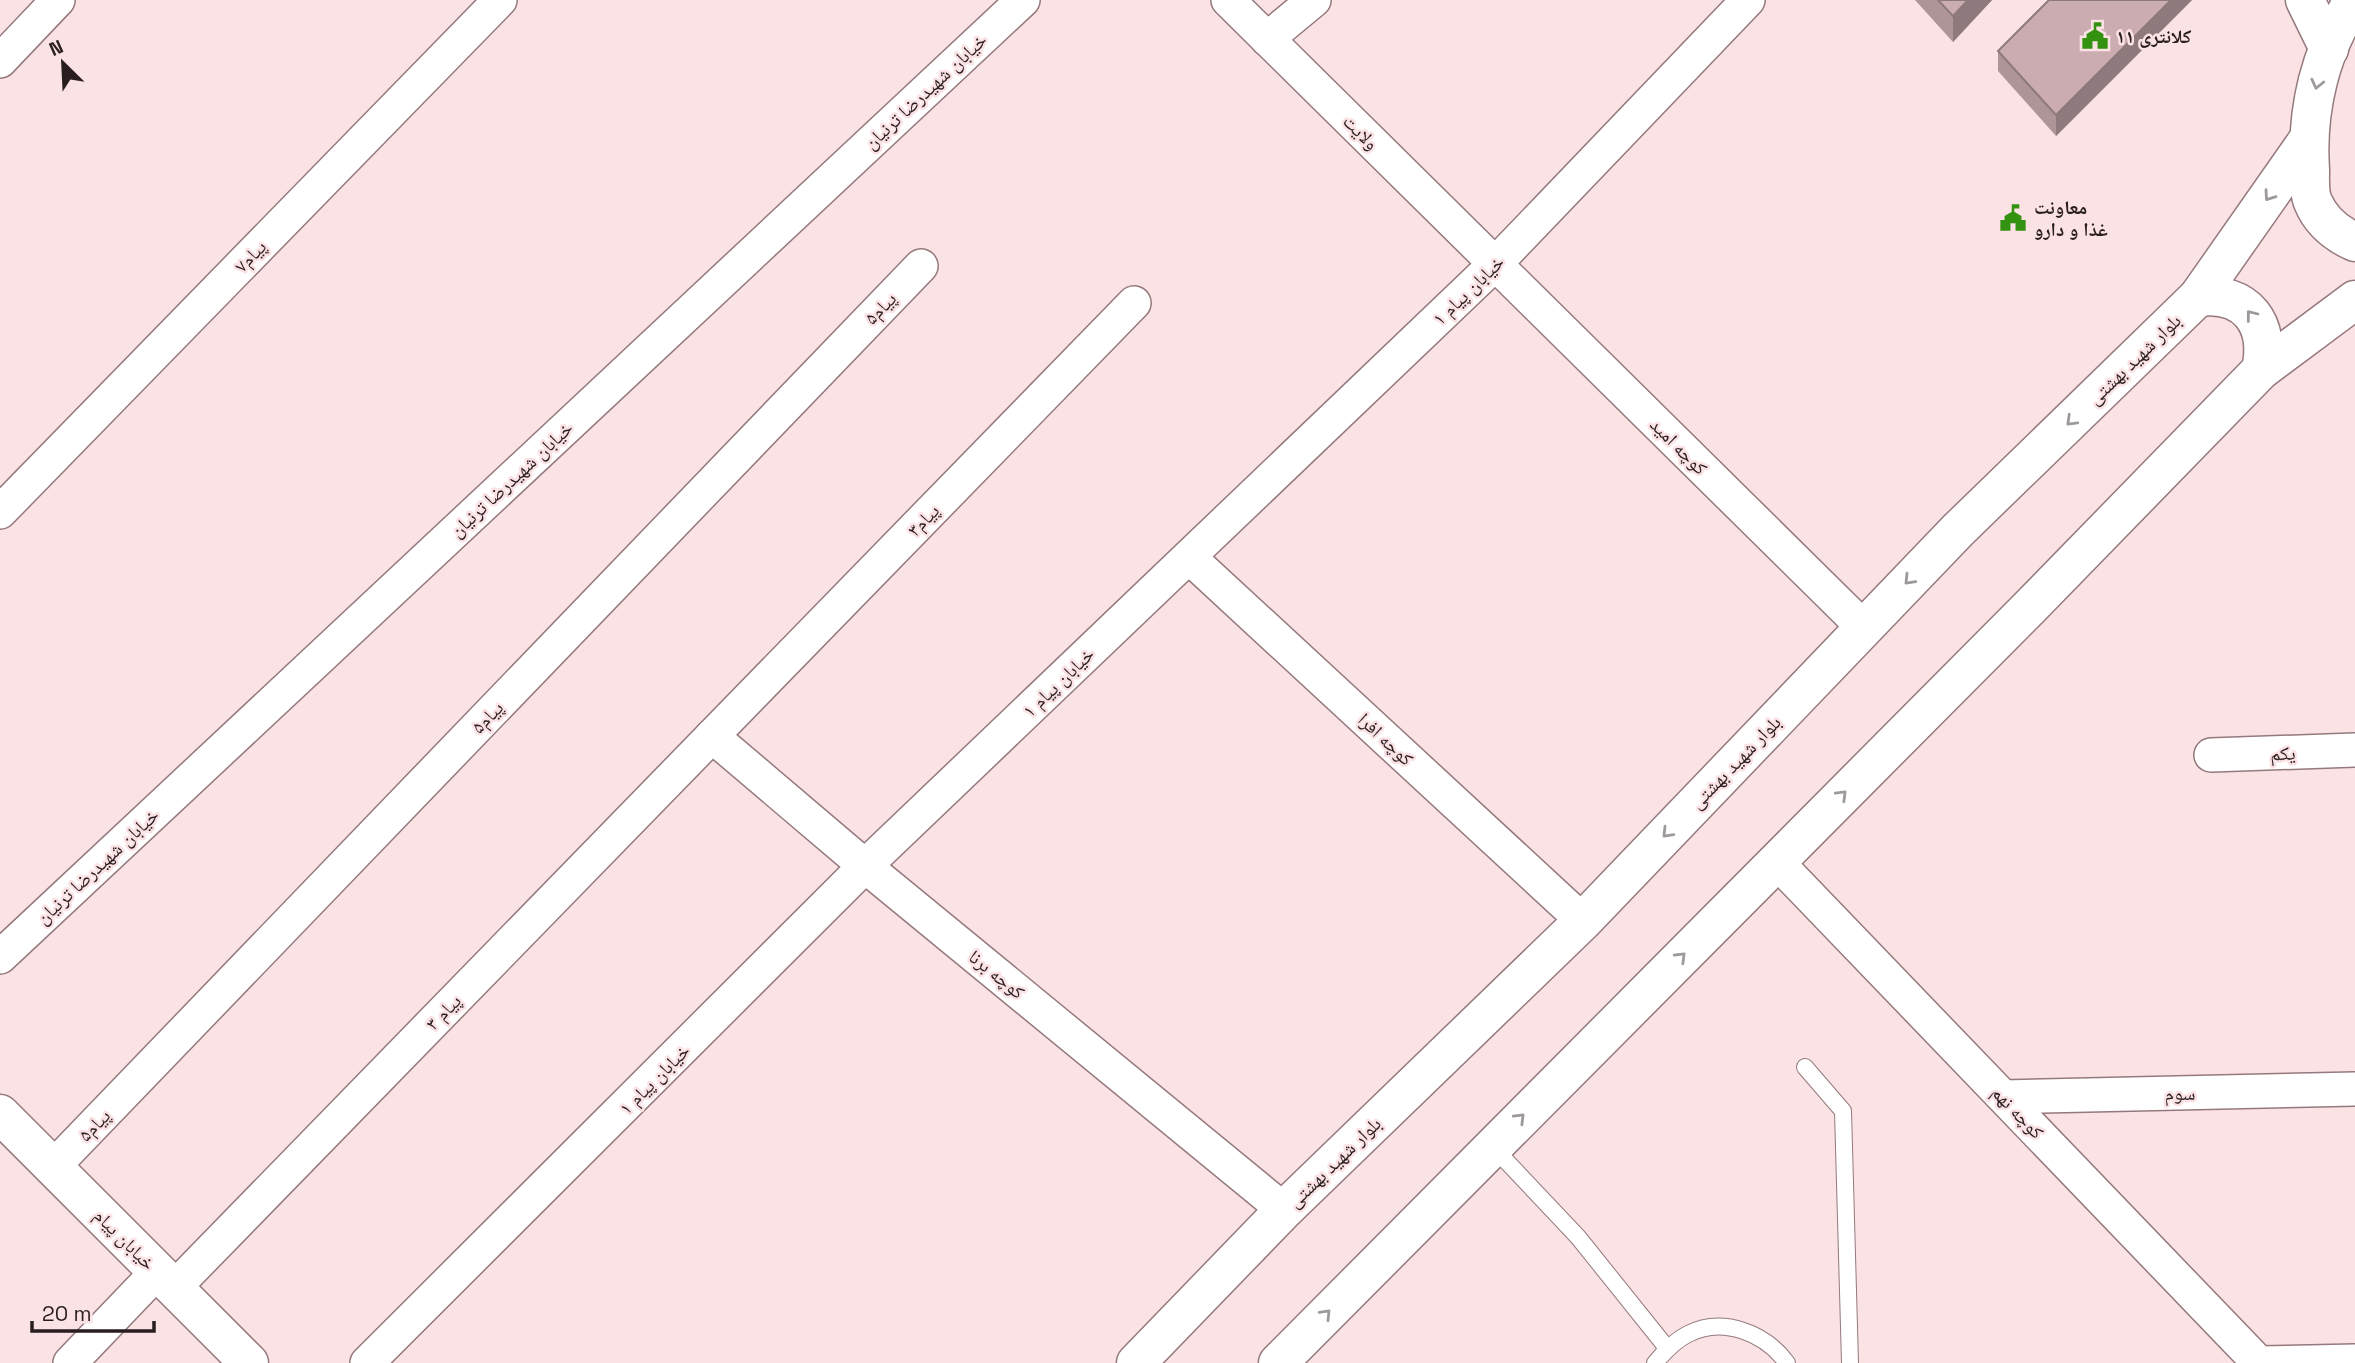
<svg xmlns="http://www.w3.org/2000/svg" width="2355" height="1363" font-family="'Space Grotesk','Noto Naskh Arabic',sans-serif">
	<style>
		.lines { fill: none; stroke-linecap: round; stroke-linejoin: round }
		.service-casing { stroke: #95797d; stroke-width: 18 }
		.minor-casing { stroke: #95797d; stroke-width: 36 }
		.tertiary-casing { stroke: #95797d; stroke-width: 41 }
		.secondary-casing { stroke: #95797d; stroke-width: 41 }
		.service { stroke: #fff; stroke-width: 16 }
		.minor { stroke: #fff; stroke-width: 33 }
		.tertiary { stroke: #fff; stroke-width: 38 }
		.secondary { stroke: #fff; stroke-width: 38 }
		.wall { fill: #af9598 }
		.shaded-wall { fill: #8e797c }
		.building { fill: #cbadb1; stroke: #8e797c; stroke-width: 2 }
		.oneway { stroke: #9f9a9a }
		.labels { text-anchor: middle; stroke-width: 5; stroke-linejoin: round; paint-order: stroke }
		.poi-label { font-size: 19px; font-weight: bold; fill: #291e1f; stroke: #fbe2e5; text-anchor: start }
		.street-label { font-size: 19px; fill: #291e1f; stroke: #fbe2e5 }
	</style>
	<rect width="100%" height="100%" fill="#fbe2e5"/>
	<g class="lines">
		<defs>
			<g id="service">
				<path d="M1805,1067L1843,1111L1850,1363"/>
				<path d="M1492,1146L1578,1237L1667,1348"/>
				<path d="M1655,1363C1664,1352 1674,1341 1688,1334C1723,1316 1765,1333 1787,1363"/>
			</g>
			<g id="minor">
				<path d="M1228,0L1863,627"/>
				<path d="M1267,39L1314,0"/>
				<path d="M0,61L58,0"/>
				<path d="M0,512L500,0"/>
				<path d="M1189,557L1583,921"/>
				<path d="M712,736L865,866L1284,1210"/>
				<path d="M2211,755L2355,750"/>
				<path d="M1776,861L2259,1363"/>
				<path d="M0,957L1023,0"/>
				<path d="M2004,1097L2355,1089"/>
				<path d="M53,1167L921,266"/>
				<path d="M174,1288L1134,303"/>
				<path d="M70,1363L157,1272"/>
				<path d="M367,1363L865,866L1495,264L1748,0"/>
				<path d="M2259,1363L2355,1361"/>
			</g>
			<path id="tertiary" d="M0,1114L249,1363"/>
			<g id="secondary">
				<path d="M2305,0L2329,49"/>
				<path d="M2354,0C2320,50 2306,110 2310,170C2310,180 2309,193 2313,202C2321,221 2337,234 2355,242"/>
				<path d="M2198,297C2247,291 2271,324 2261,370"/>
				<path d="M1136,1363L1284,1210L1583,921L1958,530L2198,297L2308,140"/>
				<path d="M1278,1363L2031,606L2261,370L2355,300"/>
			</g>
		</defs>
		<use href="#service" class="service-casing"/>
		<use href="#minor" class="minor-casing"/>
		<use href="#tertiary" class="tertiary-casing"/>
		<use href="#secondary" class="secondary-casing"/>
		<use href="#service" class="service"/>
		<use href="#minor" class="minor"/>
		<use href="#tertiary" class="tertiary"/>
		<use href="#secondary" class="secondary"/>
	</g>
	<g class="wall">
		<path d="M1915,0H1992L1953,42Z"/>
		<path d="M2192,0L2056,136L1998,71V51Z"/>
	</g>
	<g class="shaded-wall">
		<path d="M1968,0H1992L1953,42V16Z"/>
		<path d="M2171,0H2192L2056,136V115Z"/>
	</g>
	<g class="building">
		<path d="M1938,0H1968L1953,16Z"/>
		<path d="M2049,0H2171L2056,115L1998,51Z"/>
	</g>
	<defs><path id="oneway-chevron" d="M-2-3.5L2.5 0L-2 3.5" fill="none" stroke-width="1.6" stroke-linecap="round" stroke-linejoin="round" transform="scale(1.75)"/></defs>
	<g class="oneway">
		<use href="#oneway-chevron" transform="translate(2317 84) rotate(103)"/>
		<use href="#oneway-chevron" transform="translate(2269 196) rotate(125)"/>
		<use href="#oneway-chevron" transform="translate(2251 315) rotate(-128)"/>
		<use href="#oneway-chevron" transform="translate(2071 421) rotate(136)"/>
		<use href="#oneway-chevron" transform="translate(1909 580) rotate(134)"/>
		<use href="#oneway-chevron" transform="translate(1842 795) rotate(-45)"/>
		<use href="#oneway-chevron" transform="translate(1667 833) rotate(134)"/>
		<use href="#oneway-chevron" transform="translate(1681 957) rotate(-45)"/>
		<use href="#oneway-chevron" transform="translate(1520 1118) rotate(-45)"/>
		<use href="#oneway-chevron" transform="translate(1326 1314) rotate(-46)"/>
	</g>
	<defs>
		<symbol id="civic-bare" viewBox="-9 -9 18 18"><path d="M-.6-6.5H3V-4.5H.6V-3L4-1V1h2V6H-6V1h2V-1L-.6-3ZM-1.2 2.5V6h2.4V2.5Z" fill="#339311" stroke="#fbe2e5" stroke-width="2.5" paint-order="stroke"/></symbol>
	</defs>
	<g fill-rule="evenodd">
		<use href="#civic-bare" x="2076" y="17" width="38" height="38"/>
		<use href="#civic-bare" x="1994" y="199" width="38" height="38"/>
	</g>
	<g class="labels">
		<g class="poi-label">
			<text x="2116" y="43">کلانتری ۱۱</text>
			<text x="2034" y="214">معاونت<tspan x="2034" dy="22">غذا و دارو</tspan></text>
		</g>
		<g class="street-label">
			<text transform="translate(925 91) rotate(-43)" y="7">خیابان شهیدرضا ترنیان</text>
			<text transform="translate(1361 132) rotate(45)" y="7">ولایت</text>
			<text transform="translate(250 256) rotate(-46)" y="7">پیام۷</text>
			<text transform="translate(1468 290) rotate(-44)" y="7">خیابان پیام ۱</text>
			<text transform="translate(880 308) rotate(-46)" y="7">پیام۵</text>
			<text transform="translate(2134 359) rotate(-44)" y="7">بلوار شهید بهشتی</text>
			<text transform="translate(1679 446) rotate(45)" y="7">کوچه امید</text>
			<text transform="translate(511 479) rotate(-43)" y="7">خیابان شهیدرضا ترنیان</text>
			<text transform="translate(923 520) rotate(-46)" y="7">پیام۳</text>
			<text transform="translate(1058 682) rotate(-44)" y="7">خیابان پیام ۱</text>
			<text transform="translate(487 717) rotate(-46)" y="7">پیام۵</text>
			<text transform="translate(1386 739) rotate(43)" y="7">کوچه افرا</text>
			<text transform="translate(2283 753) rotate(-2)" y="7">یکم</text>
			<text transform="translate(1735 762) rotate(-46)" y="7">بلوار شهید بهشتی</text>
			<text transform="translate(97 866) rotate(-43)" y="7">خیابان شهیدرضا ترنیان</text>
			<text transform="translate(997 974) rotate(39)" y="7">کوچه برنا</text>
			<text transform="translate(443 1012) rotate(-46)" y="7">پیام ۳</text>
			<text transform="translate(654 1079) rotate(-45)" y="7">خیابان پیام ۱</text>
			<text transform="translate(2180 1093) rotate(-1)" y="7">سوم</text>
			<text transform="translate(2018 1112) rotate(46)" y="7">کوچه نهم</text>
			<text transform="translate(94 1125) rotate(-46)" y="7">پیام۵</text>
			<text transform="translate(1334 1162) rotate(-44)" y="7">بلوار شهید بهشتی</text>
			<text transform="translate(125 1239) rotate(45)" y="7">خیابان پیام</text>
		</g>
	</g>
	<g transform="translate(63 63) rotate(336)" stroke="#fbe2e5" stroke-width="5" paint-order="stroke">
	<path d="M0-5L12 26L0 18L-12 26Z" fill="#291e1f"/>
	<text y="-10" font-size="19" font-weight="bold" text-anchor="middle" fill="#291e1f">N</text>
	</g>
	<path d="M32 1321v10h122v-10" fill="none" stroke="#291e1f" stroke-width="3.5"/>
	<text x="42" y="1321" font-size="21" fill="#291e1f" stroke="#fbe2e5" stroke-width="5" paint-order="stroke">20 m</text>
</svg>
